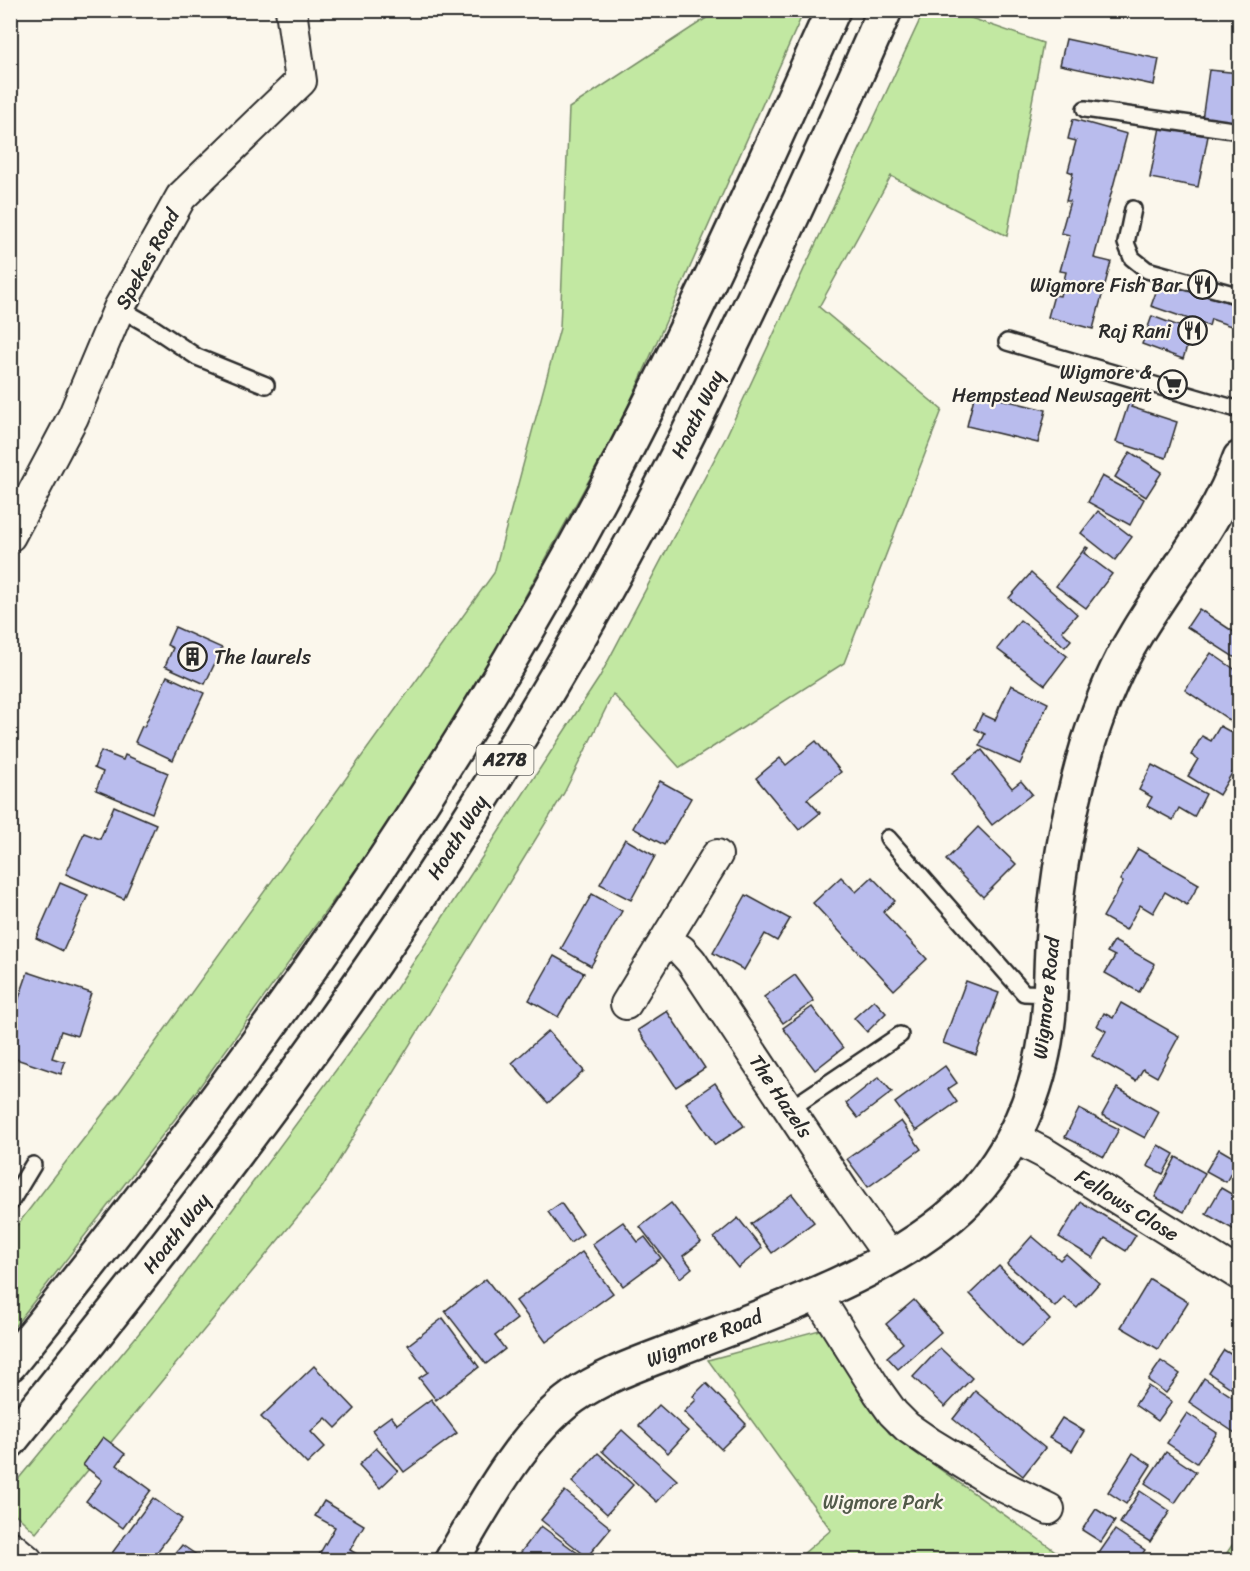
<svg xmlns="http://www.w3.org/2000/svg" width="1250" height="1571" font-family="Sriracha,sans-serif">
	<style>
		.green { fill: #c2e8a2; stroke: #768a66; stroke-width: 1.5 }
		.building { fill: #b9bced; stroke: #2b2b2b; stroke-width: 1.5 }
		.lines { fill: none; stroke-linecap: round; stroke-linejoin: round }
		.service-casing { stroke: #2b2b2b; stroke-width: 20 }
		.minor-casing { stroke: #2b2b2b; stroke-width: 34 }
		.tertiary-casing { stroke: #2b2b2b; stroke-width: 38 }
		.primary-casing { stroke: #2b2b2b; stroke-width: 38 }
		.service { stroke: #fbf7ec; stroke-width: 15 }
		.minor { stroke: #fbf7ec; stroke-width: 30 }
		.tertiary { stroke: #fbf7ec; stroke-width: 33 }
		.primary { stroke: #fbf7ec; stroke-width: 33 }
		.labels { text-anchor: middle; stroke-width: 4.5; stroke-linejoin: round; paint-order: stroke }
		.shield { fill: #fbf7ec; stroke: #696865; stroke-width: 1.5 }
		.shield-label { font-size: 18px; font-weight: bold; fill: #2b2b2b }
		.street-label { font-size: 20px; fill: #2b2b2b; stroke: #fbf7ec }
		.poi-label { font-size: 20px; fill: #2b2b2b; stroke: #fbf7ec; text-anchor: end }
		.park-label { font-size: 20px; fill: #515a49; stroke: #fbf7ec }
	</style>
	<rect width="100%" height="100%" fill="#fbf7ec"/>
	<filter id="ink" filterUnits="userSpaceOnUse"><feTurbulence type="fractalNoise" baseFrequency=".0167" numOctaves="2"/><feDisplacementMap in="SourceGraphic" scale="12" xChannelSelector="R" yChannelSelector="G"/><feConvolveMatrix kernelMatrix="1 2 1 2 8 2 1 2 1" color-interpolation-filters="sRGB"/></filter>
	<g filter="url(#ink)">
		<g class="green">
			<path d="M717,11H804L622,420L438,755L195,1093L11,1331V1233L119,1093L494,573L560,328L569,108Z"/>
			<path d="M924,11H970L968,17L1043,43L1007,236L891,176L819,307L942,410L844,663L680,768L613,694L564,793L323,1186L36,1533L11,1510L10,1489L159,1309L396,989L599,678L725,439Z"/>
			<path d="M823,1329L889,1433L1068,1560H796L831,1530L708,1360Z"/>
			<path d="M1239,1535V1560H1222Z"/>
		</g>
		<g class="building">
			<path d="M1066,39L1159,59L1154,85L1060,65Z"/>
			<path d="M1209,70L1240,73V124L1202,120Z"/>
			<path d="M1073,119L1127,134L1094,258L1111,262L1093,329L1048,317L1054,295L1060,296L1066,272L1060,271L1070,235L1061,233L1070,201H1066L1073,173L1068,171L1076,141L1068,139Z"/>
			<path d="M1160,127L1208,136L1198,187L1150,178Z"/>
			<path d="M1161,278L1238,306L1231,326L1211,319L1209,326L1151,306Z"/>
			<path d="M1152,316L1192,331L1183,359L1142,344Z"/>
			<path d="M975,393L1046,410L1038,443L967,426Z"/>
			<path d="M1129,402L1133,404L1131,407L1177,422L1166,458L1116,442Z"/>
			<path d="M1130,452L1162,472L1146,497L1115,477Z"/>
			<path d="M1102,476L1144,499L1130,525L1088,502Z"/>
			<path d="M1098,511L1132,537L1115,560L1081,533Z"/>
			<path d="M1086,547L1088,548L1084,553L1112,574L1086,608L1056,586Z"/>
			<path d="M1031,573L1077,614L1062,631L1071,640L1065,647L1009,598Z"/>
			<path d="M1199,609L1240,636V661L1187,627Z"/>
			<path d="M1020,620L1067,656L1045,685L997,649Z"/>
			<path d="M175,627L222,648L205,684L165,666L173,648L167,645Z"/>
			<path d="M1211,653L1240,673L1238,684L1240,685V727L1185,690Z"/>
			<path d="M167,676L204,693L173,760L135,742L142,726L144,727Z"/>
			<path d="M1011,685L1048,703L1020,764L979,746L985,734L975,729L982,714L995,720Z"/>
			<path d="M1220,726L1240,737V760L1219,795L1188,776L1198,759L1191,755L1202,736L1211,741Z"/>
			<path d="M816,741L841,772L807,799L820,813L799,830L756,778L780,758L786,765Z"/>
			<path d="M982,750L1012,788L1021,781L1032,794L992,825L952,773Z"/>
			<path d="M101,751L123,760L125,755L168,773L152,813L96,790L103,772L94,768Z"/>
			<path d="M1152,765L1206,794L1194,817L1179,808L1173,820L1147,806L1152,797L1139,790Z"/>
			<path d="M660,781L691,798L664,845L633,828Z"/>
			<path d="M114,806L156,824L124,899L66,874L84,833L100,839Z"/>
			<path d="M978,827L1016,864L983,897L946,860Z"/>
			<path d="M625,839L655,856L631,900L600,884Z"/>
			<path d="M1138,849L1199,884L1187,905L1165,892L1153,913L1140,905L1126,930L1103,917L1123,882L1120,880Z"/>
			<path d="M841,877L856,892L872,877L895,901L883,912L927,959L894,990L813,903Z"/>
			<path d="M60,883L88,895L63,951L36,938Z"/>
			<path d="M592,894L622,911L591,966L561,949Z"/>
			<path d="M746,895L790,919L777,941L765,934L744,970L713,953Z"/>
			<path d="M1114,941L1155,964L1139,992L1105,973L1115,956L1107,952Z"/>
			<path d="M554,956L584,973L558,1017L529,1000Z"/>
			<path d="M28,972L91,993L77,1036L61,1031L52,1058L65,1062L61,1074L10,1057V1024Z"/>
			<path d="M795,975L814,1001L783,1023L764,997Z"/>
			<path d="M966,981L999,993L976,1055L943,1043Z"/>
			<path d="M874,1000L886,1013L867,1032L854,1018Z"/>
			<path d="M1121,1003L1179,1036L1157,1077L1143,1069L1136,1081L1092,1056L1106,1031L1097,1026L1104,1013L1113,1018Z"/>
			<path d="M812,1007L843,1048L815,1070L783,1028Z"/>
			<path d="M667,1011L705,1068L676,1087L638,1030Z"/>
			<path d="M548,1031L584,1071L548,1103L512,1063Z"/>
			<path d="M945,1066L957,1083L948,1089L957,1102L916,1131L895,1103Z"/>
			<path d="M879,1077L892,1092L858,1118L846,1103Z"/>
			<path d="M715,1083L744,1126L715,1145L686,1103Z"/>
			<path d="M1117,1088L1159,1112L1145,1138L1102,1115Z"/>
			<path d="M1079,1109L1119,1129L1104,1157L1065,1137Z"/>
			<path d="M901,1121L921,1149L868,1187L847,1159Z"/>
			<path d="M1158,1145L1174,1154L1163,1174L1147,1166Z"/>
			<path d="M1219,1149L1238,1160L1226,1182L1206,1171Z"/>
			<path d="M1176,1157L1205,1173L1184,1212L1155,1197Z"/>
			<path d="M1221,1188L1240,1199L1238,1232L1206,1214Z"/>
			<path d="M792,1194L814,1222L772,1253L751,1224Z"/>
			<path d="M1081,1202L1136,1235L1126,1251L1105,1238L1093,1258L1059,1237Z"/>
			<path d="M561,1203L583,1234L570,1243L548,1212Z"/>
			<path d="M671,1203L701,1242L683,1256L692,1268L680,1278L640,1227Z"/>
			<path d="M738,1218L762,1248L738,1268L714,1238Z"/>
			<path d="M623,1222L638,1242L645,1237L661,1258L623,1286L592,1244Z"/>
			<path d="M1032,1236L1060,1260L1066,1254L1099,1283L1077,1308L1064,1297L1055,1307L1007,1264Z"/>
			<path d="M582,1252L613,1293L546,1342L516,1301Z"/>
			<path d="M999,1266L1050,1320L1021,1347L970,1294Z"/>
			<path d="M486,1279L517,1319L495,1336L505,1349L486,1364L445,1311Z"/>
			<path d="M1150,1279L1188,1302L1158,1349L1121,1327Z"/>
			<path d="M914,1300L941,1332L898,1369L887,1357L903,1343L886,1324Z"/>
			<path d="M443,1318L479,1367L436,1400L419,1378L428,1372L408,1345Z"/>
			<path d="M940,1348L972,1378L945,1407L913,1377Z"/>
			<path d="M1224,1350L1240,1360V1394L1209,1373Z"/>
			<path d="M1161,1361L1180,1374L1166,1393L1148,1380Z"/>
			<path d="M314,1366L355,1409L336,1428L326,1418L311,1432L325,1447L307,1464L261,1417Z"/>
			<path d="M1204,1378L1240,1402L1238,1435L1189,1402Z"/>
			<path d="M706,1383L746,1424L721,1449L684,1412L696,1400L693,1396Z"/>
			<path d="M1148,1386L1172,1402L1158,1421L1135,1405Z"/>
			<path d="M975,1391L1045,1448L1023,1476L953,1419Z"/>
			<path d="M431,1399L457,1433L404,1472L372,1430L391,1416L397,1424Z"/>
			<path d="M659,1405L688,1431L668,1453L639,1426Z"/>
			<path d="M1187,1413L1217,1433L1197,1463L1167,1443Z"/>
			<path d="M1062,1418L1084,1431L1072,1451L1049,1438Z"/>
			<path d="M622,1430L677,1480L657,1502L602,1451Z"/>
			<path d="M103,1437L125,1454L117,1465L151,1490L123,1528L86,1501L102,1480L83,1465Z"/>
			<path d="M376,1448L398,1471L380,1488L359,1465Z"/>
			<path d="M1166,1452L1196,1472L1175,1503L1145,1483Z"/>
			<path d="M598,1453L633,1485L607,1514L572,1482Z"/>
			<path d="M1133,1453L1151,1465L1126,1504L1108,1492Z"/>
			<path d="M565,1491L611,1528L587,1557L541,1520Z"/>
			<path d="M1140,1491L1170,1511L1150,1542L1120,1523Z"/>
			<path d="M153,1498L182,1519L151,1560H123L112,1553Z"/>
			<path d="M324,1501L364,1525L350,1550L367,1560H316L335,1527L315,1516Z"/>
			<path d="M1096,1509L1115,1521L1101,1542L1082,1530Z"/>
			<path d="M541,1526L579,1554L573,1560H524L518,1556Z"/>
			<path d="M1115,1530L1145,1550L1138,1560L1095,1559Z"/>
			<path d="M182,1545L204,1560H170Z"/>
		</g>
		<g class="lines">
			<defs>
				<g id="service">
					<path d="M1085,109L1240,131"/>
					<path d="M1133,209L1126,243L1132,258L1147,270L1240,296"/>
					<path d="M119,308L149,325L197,357L266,385"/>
					<path d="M1007,342L1240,410"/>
					<path d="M888,838L1024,993L1050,994"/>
					<path d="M790,1109L900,1035"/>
					<path d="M10,1203L33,1165"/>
				</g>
				<g id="minor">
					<path d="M10,536L73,417L119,308L181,197L301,81L291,10"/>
					<path d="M666,941L681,950L691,961L844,1192L890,1257"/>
					<path d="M626,1004L717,855"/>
					<path d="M1013,1137L1046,1154L1240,1275"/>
					<path d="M816,1294L878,1392L893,1413L907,1427L930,1443L992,1481L1049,1509"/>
					<path d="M10,1546L27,1560"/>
				</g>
				<path id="tertiary" d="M452,1560C482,1508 523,1432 573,1397C603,1376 638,1364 672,1351C767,1313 896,1273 969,1199C1013,1153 1039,1091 1047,1029C1052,998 1050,965 1053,934C1058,868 1070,804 1089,741C1101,703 1116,667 1136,634C1171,575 1217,524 1240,458"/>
				<g id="primary">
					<path d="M10,1364C217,1109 409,845 569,557C667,380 750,195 833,10"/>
					<path d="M10,1441C172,1241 330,1039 467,822C547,696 623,566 689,432C758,293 823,152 885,10"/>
				</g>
			</defs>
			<use href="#service" class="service-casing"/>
			<use href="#minor" class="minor-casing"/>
			<use href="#tertiary" class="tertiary-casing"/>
			<use href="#primary" class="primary-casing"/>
			<use href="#service" class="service"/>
			<use href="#minor" class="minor"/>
			<use href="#tertiary" class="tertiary"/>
			<use href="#primary" class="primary"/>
		</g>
	</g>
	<defs>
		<symbol id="restaurant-ring" viewBox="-11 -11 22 22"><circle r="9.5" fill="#fbf7ec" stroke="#2b2b2b" stroke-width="1.5"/><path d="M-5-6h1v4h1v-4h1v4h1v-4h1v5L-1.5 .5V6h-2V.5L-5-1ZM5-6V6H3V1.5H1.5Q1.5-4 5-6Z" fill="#2b2b2b"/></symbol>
		<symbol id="supermarket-ring" viewBox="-11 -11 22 22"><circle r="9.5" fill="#fbf7ec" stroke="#2b2b2b" stroke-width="1.5"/><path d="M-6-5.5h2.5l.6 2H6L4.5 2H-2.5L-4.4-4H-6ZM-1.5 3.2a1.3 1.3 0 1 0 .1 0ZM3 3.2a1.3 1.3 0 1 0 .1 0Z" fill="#2b2b2b"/></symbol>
		<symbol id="building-ring" viewBox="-11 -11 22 22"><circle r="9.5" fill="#fbf7ec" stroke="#2b2b2b" stroke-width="1.5"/><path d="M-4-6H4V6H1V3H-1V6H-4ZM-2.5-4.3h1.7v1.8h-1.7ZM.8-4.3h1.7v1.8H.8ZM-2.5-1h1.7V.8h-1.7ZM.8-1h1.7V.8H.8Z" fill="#2b2b2b"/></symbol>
	</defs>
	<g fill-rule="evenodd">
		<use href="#restaurant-ring" x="1186" y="268" width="33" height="33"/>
		<use href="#restaurant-ring" x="1176" y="314" width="33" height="33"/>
		<use href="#supermarket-ring" x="1156" y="368" width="33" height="33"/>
		<use href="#building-ring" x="176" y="640" width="33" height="33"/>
	</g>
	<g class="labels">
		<rect class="shield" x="476.5" y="745" width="57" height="30" rx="4.5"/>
		<g class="shield-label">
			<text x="505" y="766">A278</text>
		</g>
		<g class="street-label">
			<text transform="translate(147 259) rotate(-61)" y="7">Spekes Road</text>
			<text transform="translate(697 414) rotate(-64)" y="7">Hoath Way</text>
			<text transform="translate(457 837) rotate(-58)" y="7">Hoath Way</text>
			<text transform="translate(1046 998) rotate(-84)" y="7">Wigmore Road</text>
			<text transform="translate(781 1096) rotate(56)" y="7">The Hazels</text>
			<text transform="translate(1127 1205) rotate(32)" y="7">Fellows Close</text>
			<text transform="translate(176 1233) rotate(-52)" y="7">Hoath Way</text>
			<text transform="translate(704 1338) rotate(-22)" y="7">Wigmore Road</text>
		</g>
		<g class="poi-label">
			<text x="1182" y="292">Wigmore Fish Bar</text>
			<text x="1171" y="338">Raj Rani</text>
			<text x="1152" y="379">Wigmore &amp;<tspan x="1152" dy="23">Hempstead Newsagent</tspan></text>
			<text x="214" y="664" text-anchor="start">The laurels</text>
		</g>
		<g class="park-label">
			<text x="883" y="1509">Wigmore Park</text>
		</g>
	</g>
	<rect width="1250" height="1571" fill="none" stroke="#fbf7ec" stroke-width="36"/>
	<rect x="18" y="18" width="1214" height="1535" fill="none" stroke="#2b2b2b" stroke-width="2" filter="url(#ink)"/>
</svg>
